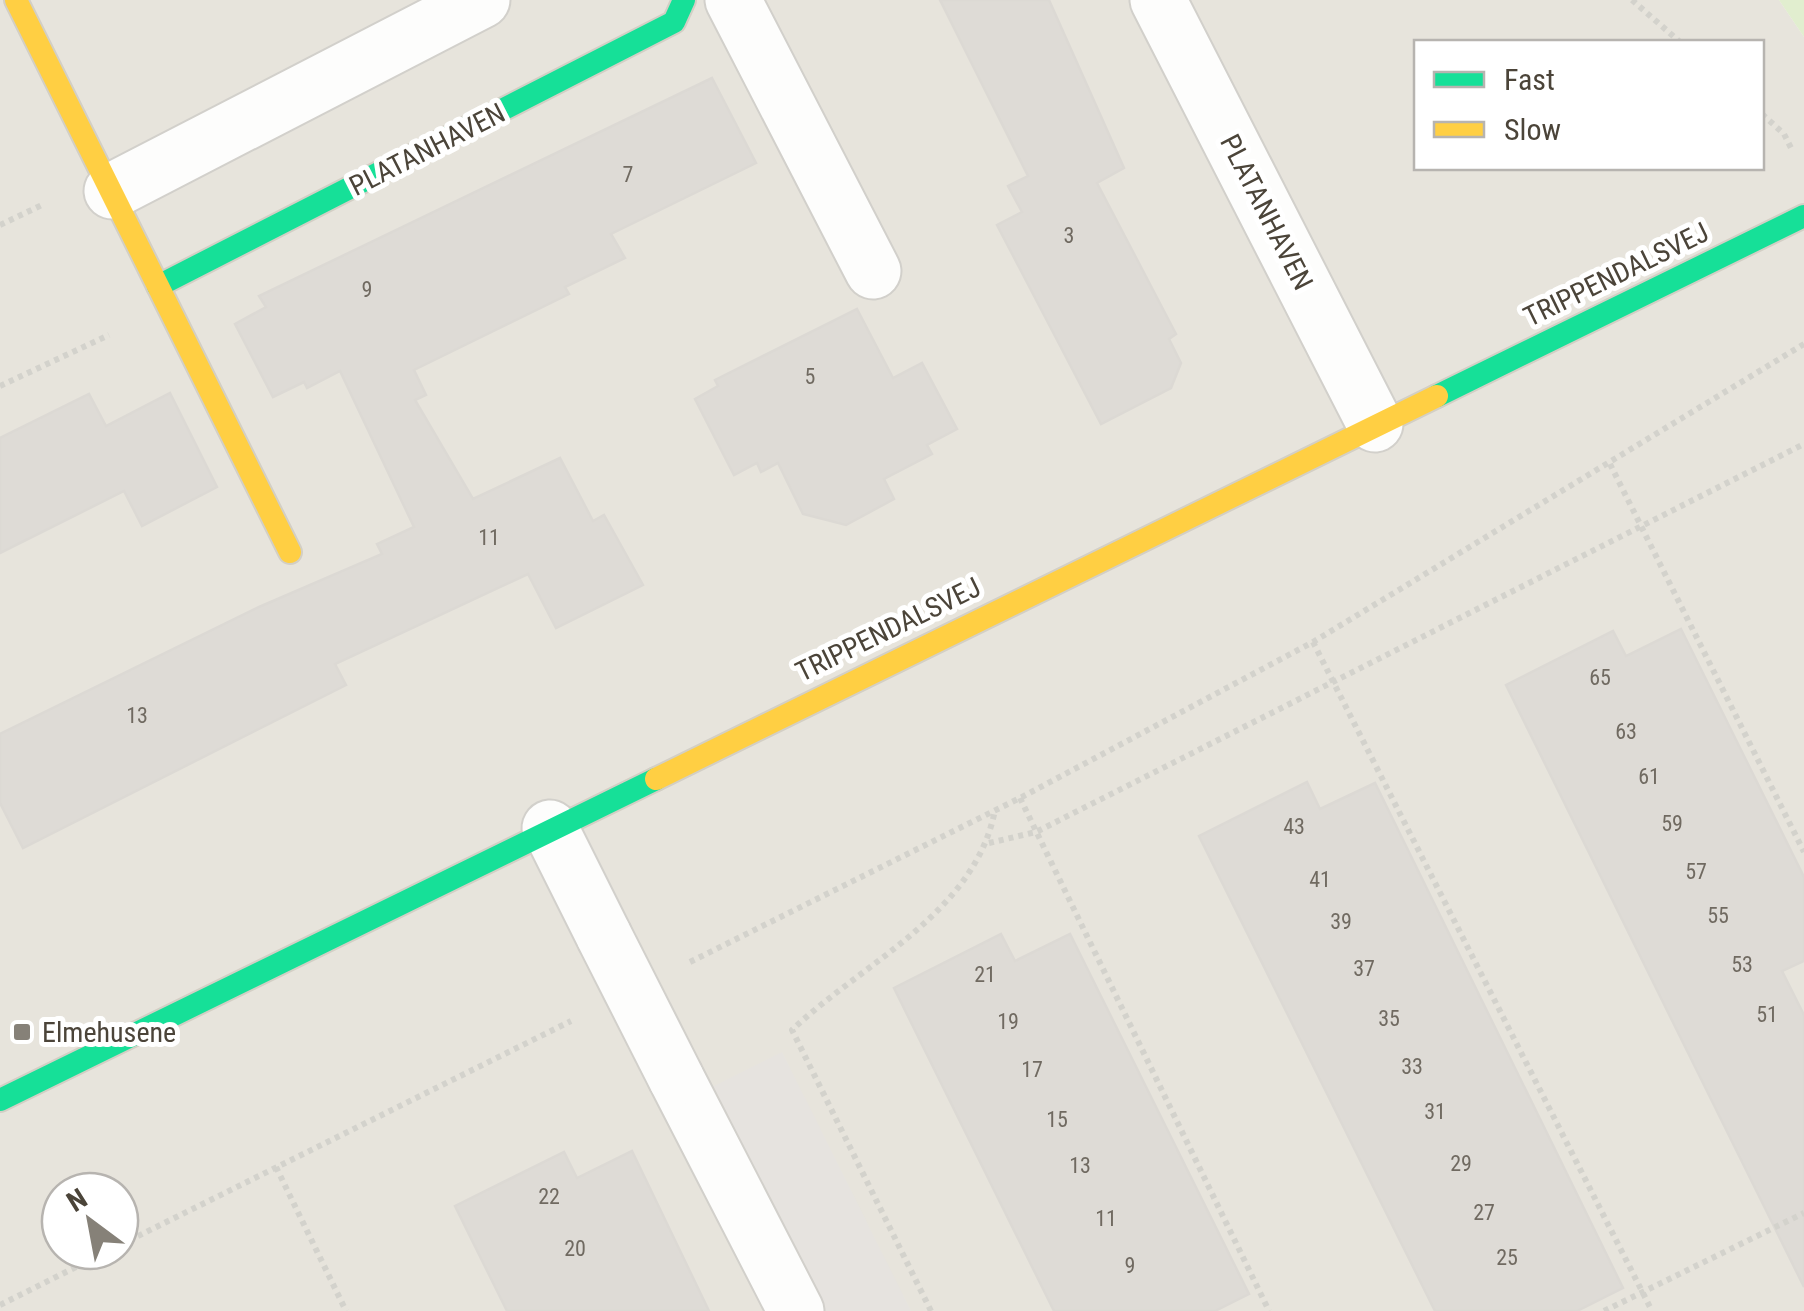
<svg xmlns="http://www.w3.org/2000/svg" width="1804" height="1311" font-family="'Roboto Condensed',sans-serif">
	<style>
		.residential { fill: #e7e4dc; fill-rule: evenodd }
		.green { fill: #e1eecf }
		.parking { fill: #e6e3df }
		.building { fill: #dedbd6; stroke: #dcd9d4; stroke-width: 2.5 }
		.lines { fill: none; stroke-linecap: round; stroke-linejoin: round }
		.street-casing { stroke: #d2d0cb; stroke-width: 59 }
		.fast-casing { stroke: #d3cfc5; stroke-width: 26 }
		.slow-casing { stroke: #d3cfc5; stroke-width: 26 }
		.path { stroke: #d3d2cc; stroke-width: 6; stroke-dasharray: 5 5; stroke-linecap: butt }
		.street { stroke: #fdfdfc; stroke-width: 55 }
		.fast { stroke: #16e098; stroke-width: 22 }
		.slow { stroke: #ffcf43; stroke-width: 22 }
		.street-bridge-casing { stroke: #d2d0cb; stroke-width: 59; stroke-linecap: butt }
		.street-bridge { stroke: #fdfdfc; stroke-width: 55 }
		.poi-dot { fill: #868178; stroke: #fff; stroke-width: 4 }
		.labels { text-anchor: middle; stroke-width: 10; stroke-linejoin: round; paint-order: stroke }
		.number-label { font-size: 22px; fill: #706a61 }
		.street-label { font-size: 28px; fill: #4b4439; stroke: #fff }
		.poi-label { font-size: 28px; fill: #4b4439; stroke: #fff; text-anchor: start }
	</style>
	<rect width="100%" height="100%" fill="#f4f2ee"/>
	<path class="residential" d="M0,0H1779L1804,37V1311H0ZM1416,42H1762V168H1416ZM60,1191H120V1251H60Z"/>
	<path class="green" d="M1779,0H1804V37Z"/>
	<path class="parking" d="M782,1052L911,1311H784L676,1105Z"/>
	<g class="building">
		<path d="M940,0H1049L1124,168L1097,183L1176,334L1169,339L1181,363L1171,388L1101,424L997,225L1022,212L1008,186L1028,176Z"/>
		<path d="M712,78L756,163L611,234L625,258L565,287L569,294L414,370L426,395L415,400L473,499L560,458L593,521L604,515L643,585L556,628L528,574L335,664L346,685L23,848L0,803V734L259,607L382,554L377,544L414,527L340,371L307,388L304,382L273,397L235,324L266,307L259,296Z"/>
		<path d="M857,309L893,378L922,363L957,429L927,445L932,454L884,479L894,499L846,525L803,514L778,463L761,472L757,463L734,475L695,399L718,386L715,380Z"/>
		<path d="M170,393L217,487L142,526L124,491L0,553V438L89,394L106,426Z"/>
		<path d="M1681,629L1804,877V961L1782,971L1804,1015V1287L1506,685L1613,631L1626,656Z"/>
		<path d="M1307,782L1320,809L1375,783L1623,1288L1577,1311H1435L1199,836Z"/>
		<path d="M1001,934L1015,961L1070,934L1249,1294L1215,1311H1054L894,988Z"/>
		<path d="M632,1151L709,1311H507L455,1206L564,1152L577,1178Z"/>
	</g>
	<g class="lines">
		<defs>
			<g id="street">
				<path d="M733,0L873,271"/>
				<path d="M1158,0L1375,424"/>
				<path d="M112,191L482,0"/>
				<path d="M550,828L604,936"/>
				<path d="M676,1078L796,1311"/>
			</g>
			<g id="fast">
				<path d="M158,286L674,22L684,0"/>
				<path d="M1437,396L1804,216"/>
				<path d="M0,1100L656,779"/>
			</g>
			<g id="slow">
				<path d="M16,0L290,552"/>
				<path d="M656,779L1437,396"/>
			</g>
		</defs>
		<use href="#street" class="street-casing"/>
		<use href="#fast" class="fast-casing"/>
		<use href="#slow" class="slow-casing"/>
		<g class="path">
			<path d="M1632,0L1680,42"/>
			<path d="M1762,114L1784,134L1792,150"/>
			<path d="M0,225L44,204"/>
			<path d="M0,386L109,335"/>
			<path d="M1610,464L1804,852"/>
			<path d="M1313,642L1652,1311"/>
			<path d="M1020,798L1269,1311"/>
			<path d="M989,843L1036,832L1804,444"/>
			<path d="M690,962L1020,798L1313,642L1804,344"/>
			<path d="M276,1167L346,1311"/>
			<path d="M120,1245L571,1021"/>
			<path d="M0,1305L108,1251"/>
			<path d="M931,1311L792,1030C862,963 975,914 995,810"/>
			<path d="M1604,1311L1804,1213"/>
		</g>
		<use href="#street" class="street"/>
		<use href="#fast" class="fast"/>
		<use href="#slow" class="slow"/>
		<defs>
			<path id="street-bridge" d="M604,936L676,1078"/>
		</defs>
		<use href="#street-bridge" class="street-bridge-casing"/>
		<use href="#street-bridge" class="street-bridge"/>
	</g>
	<rect class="poi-dot" x="12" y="1022" width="20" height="20" rx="5"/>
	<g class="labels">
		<g class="number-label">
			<text x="628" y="182">7</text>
			<text x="1069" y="243">3</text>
			<text x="367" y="297">9</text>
			<text x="810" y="384">5</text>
			<text x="489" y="545">11</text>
			<text x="1600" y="685">65</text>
			<text x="137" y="723">13</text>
			<text x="1626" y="739">63</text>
			<text x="1649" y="784">61</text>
			<text x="1672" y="831">59</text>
			<text x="1294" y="834">43</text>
			<text x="1696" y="879">57</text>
			<text x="1320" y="887">41</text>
			<text x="1718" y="923">55</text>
			<text x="1341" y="929">39</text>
			<text x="1742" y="972">53</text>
			<text x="1364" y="976">37</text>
			<text x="985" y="982">21</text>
			<text x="1767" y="1022">51</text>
			<text x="1389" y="1026">35</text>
			<text x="1008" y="1029">19</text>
			<text x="1412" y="1074">33</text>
			<text x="1032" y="1077">17</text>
			<text x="1435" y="1119">31</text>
			<text x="1057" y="1127">15</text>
			<text x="1461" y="1171">29</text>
			<text x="1080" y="1173">13</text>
			<text x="549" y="1204">22</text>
			<text x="1484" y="1220">27</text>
			<text x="1106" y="1226">11</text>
			<text x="575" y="1256">20</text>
			<text x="1507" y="1265">25</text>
			<text x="1130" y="1273">9</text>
		</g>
		<g class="street-label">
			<text transform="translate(427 149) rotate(-27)" y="10">PLATANHAVEN</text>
			<text transform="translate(1267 212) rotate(63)" y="10">PLATANHAVEN</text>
			<text transform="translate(1616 274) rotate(-26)" y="10">TRIPPENDALSVEJ</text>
			<text transform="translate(888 629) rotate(-26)" y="10">TRIPPENDALSVEJ</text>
		</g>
		<g class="poi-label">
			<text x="42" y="1042">Elmehusene</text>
		</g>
	</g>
	<rect x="1414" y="40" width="350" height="130" fill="#ffffff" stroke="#b7b4b0" stroke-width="2.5"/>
	<rect x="1434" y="72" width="50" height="15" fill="#16e098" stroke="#b7b4b0" stroke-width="2.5"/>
	<text x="1504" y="90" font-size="30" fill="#4b4439">Fast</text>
	<rect x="1434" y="122" width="50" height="15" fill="#ffcf43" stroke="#b7b4b0" stroke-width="2.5"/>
	<text x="1504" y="140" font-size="30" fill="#4b4439">Slow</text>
	<g transform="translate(90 1221) rotate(328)"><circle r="48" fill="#ffffff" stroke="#b7b4b0" stroke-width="2.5"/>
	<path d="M0-8L18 38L0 25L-18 38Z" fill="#868178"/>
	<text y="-15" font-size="28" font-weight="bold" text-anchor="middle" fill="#4b4439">N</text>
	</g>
</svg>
